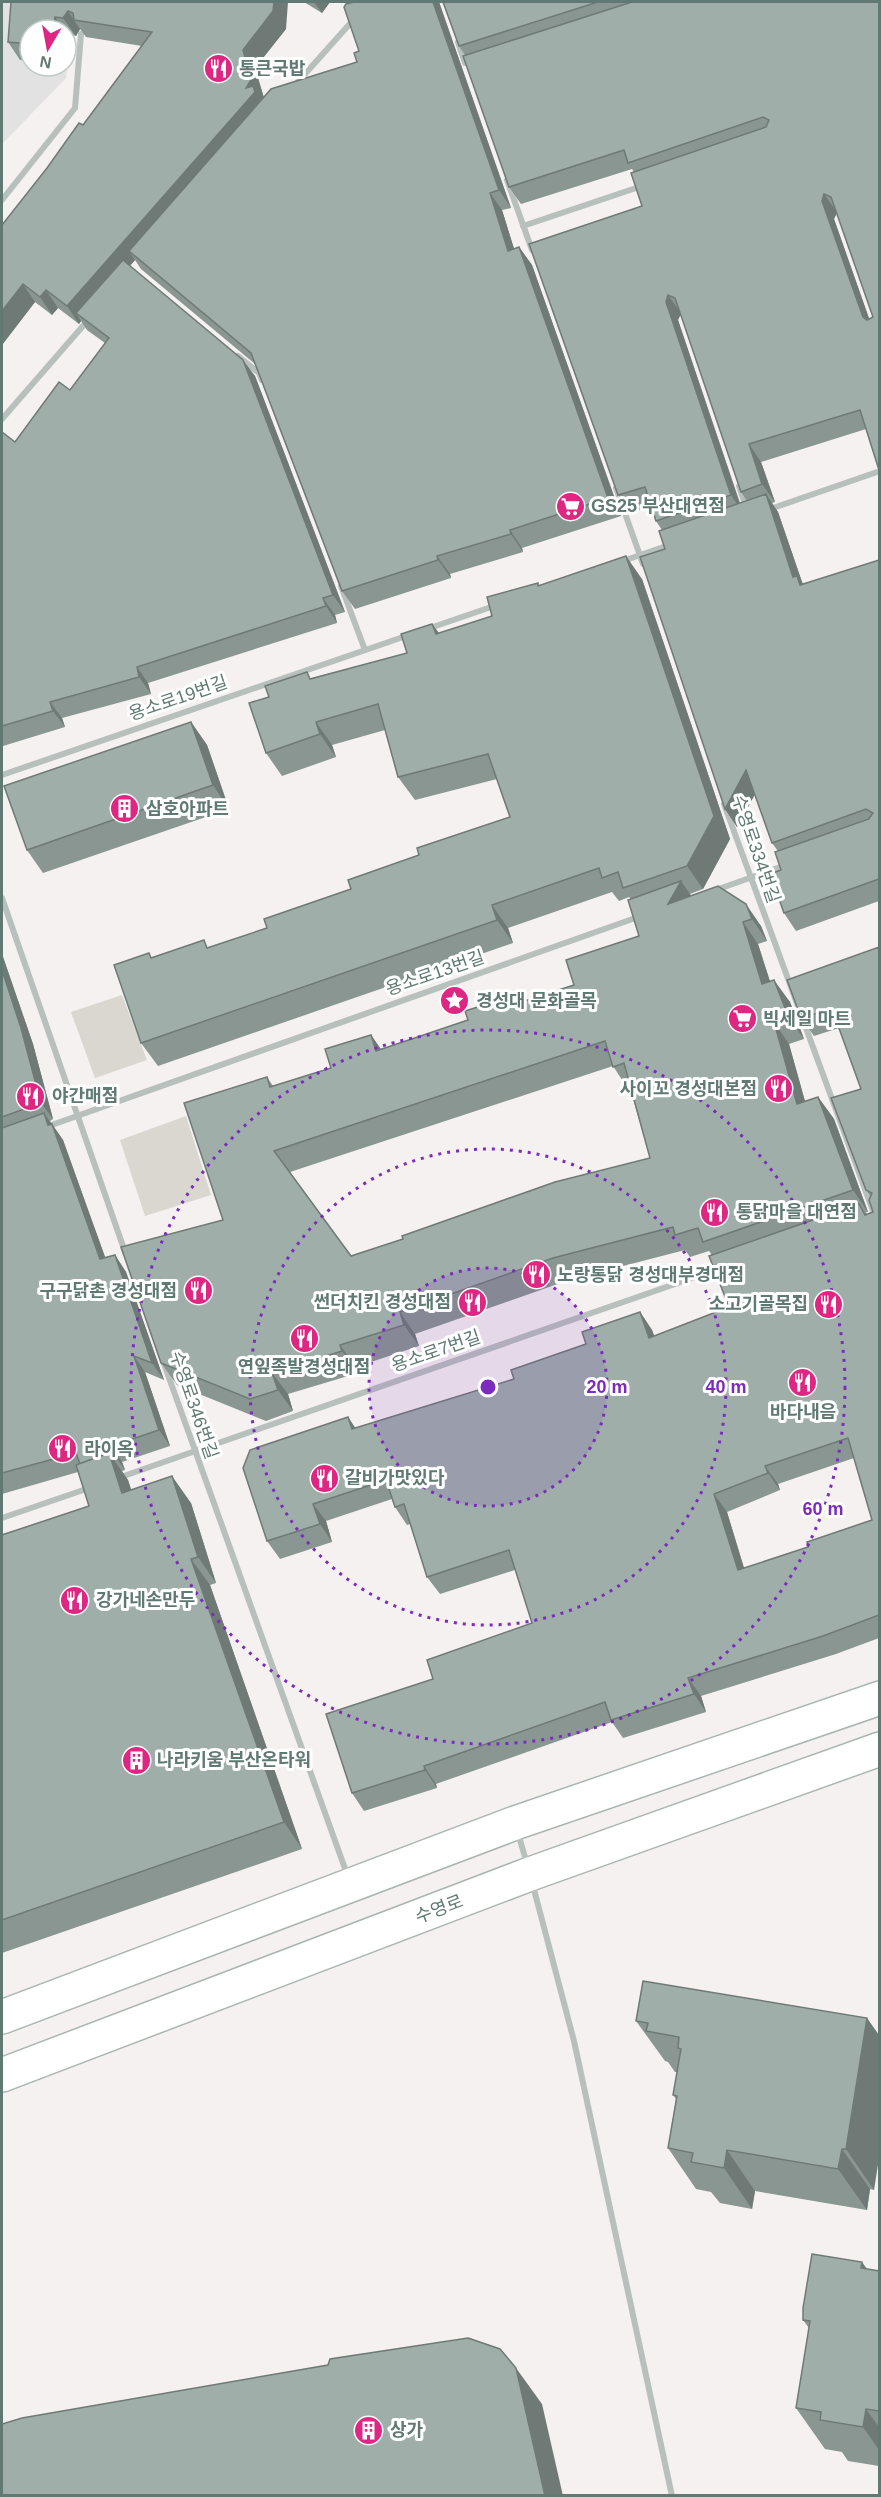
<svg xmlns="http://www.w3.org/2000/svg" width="881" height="2497" font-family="Helvetica,'Noto Sans KR',sans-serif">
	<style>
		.built { fill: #e1e2e1; fill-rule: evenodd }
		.green { fill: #d9d7cf }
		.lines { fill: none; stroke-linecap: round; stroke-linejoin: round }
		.secondary-casing { stroke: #abb5b2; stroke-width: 36 }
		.minor { stroke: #b8c0be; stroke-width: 6 }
		.secondary { stroke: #fff; stroke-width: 33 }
		.wall { fill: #899691; fill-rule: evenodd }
		.shaded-wall { fill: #6f7a76 }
		.building { fill: #9faea9; stroke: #6f7a76; stroke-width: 1.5; fill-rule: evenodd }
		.ring { fill: none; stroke: #7b2cbf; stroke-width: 3; stroke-dasharray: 3 6 }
		.labels { text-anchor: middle; stroke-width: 6; stroke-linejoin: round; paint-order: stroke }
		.poi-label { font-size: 18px; font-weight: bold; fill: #607a73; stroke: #fff; text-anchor: start }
		.street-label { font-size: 18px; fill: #607a73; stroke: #fff }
		.centre { fill: #7b2cbf; stroke: #fff; stroke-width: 3 }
		.ring-label { font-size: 18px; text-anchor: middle; font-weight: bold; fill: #7b2cbf; stroke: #fff; stroke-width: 6; stroke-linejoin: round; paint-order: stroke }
	</style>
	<rect width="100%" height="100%" fill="#f4f1f0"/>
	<path class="built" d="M2,2H77L66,78L2,144ZM30,30H66V66H30Z"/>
	<g class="green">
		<path d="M122,995L147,1060L95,1078L71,1012Z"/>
		<path d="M186,1116L211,1195L145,1216L120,1140Z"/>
	</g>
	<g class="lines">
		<defs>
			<g id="secondary">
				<path d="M2,2017L515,1823L880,1698"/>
				<path d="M2,2075L530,1874L880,1749"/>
			</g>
		</defs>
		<use href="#secondary" class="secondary-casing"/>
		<g class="minor">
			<path d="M458,42L465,63"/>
			<path d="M296,84L355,18"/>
			<path d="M507,180L532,250"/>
			<path d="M2,200L75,108L81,34"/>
			<path d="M523,226L642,186"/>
			<path d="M238,356L259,373L262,380"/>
			<path d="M2,419L89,319"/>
			<path d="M739,486L746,507"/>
			<path d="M616,488L643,564"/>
			<path d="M770,509L880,471"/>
			<path d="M623,561L672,544"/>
			<path d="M341,586L365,650"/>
			<path d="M427,629L497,605"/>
			<path d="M2,775L409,635"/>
			<path d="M724,804L873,1211"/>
			<path d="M713,891L786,865"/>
			<path d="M2,898L125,1252"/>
			<path d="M46,1127L641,916"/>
			<path d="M163,1361L348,1877"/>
			<path d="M118,1478L721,1268"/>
			<path d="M2,1518L92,1487"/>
			<path d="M518,1833L527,1864"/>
			<path d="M532,1882L574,2041L672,2496"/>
		</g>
		<use href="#secondary" class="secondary"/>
	</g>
	<g class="wall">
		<path d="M11,2L286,29L255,68L264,98L357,62L359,51L354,2H439L511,208L502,210L514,249L519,247L532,265L621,516L522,548L523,552L450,574L451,578L355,609L342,591L255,364L141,269L135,260L130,266L255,376L345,612L335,615L337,623L148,683L151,694L62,718L65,727L3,746L2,745V432L15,442L70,390L105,343L87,330L81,321L79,324L58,308L52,315L35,302L2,345V225L83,125L142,46L86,37L80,29L76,36L67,34L66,47V30H30V61L20,60L8,42Z"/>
		<path d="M304,2H330L322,13Z"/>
		<path d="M443,2H879V470L866,429L761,462L775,502L772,503L778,512L802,582L803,585L879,560V901L796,931L784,913L781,870L778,851L772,843L755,794L737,827L725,809L665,549L662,530L656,521L651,506L631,513L618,495L642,206L634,172L632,169L521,204L509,187L465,55L459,46ZM837,213L873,317L869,319L834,219ZM681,314L741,492L747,501L740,503L678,320Z"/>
		<path d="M642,579L730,839L703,889L690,894L691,896L718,886L761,926L767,941L758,944L770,982L790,1002L804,1039L789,1044L805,1102L818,1097L834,1119L868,1212H866L867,1214L873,1212L871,1197L866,1190L861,1089L839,1028L814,1036L801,1018L879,947V1638L836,1654L701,1696L706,1712L623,1738L612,1722L436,1784L437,1788L364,1811L352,1793L433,1679L532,1623L515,1570L440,1594L427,1577L410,1524L407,1525L395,1507L392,1499L326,1521L332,1542L280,1559L267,1541L348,1417L355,1428L514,1379L586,1344L640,1312L652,1330L654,1336L729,1307L712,1255L709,1251L690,1257L685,1250L569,1280L415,1334L419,1346L356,1367L358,1373L288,1394L293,1411L266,1421L177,1385L161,1363L223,1220L267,1077L273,1086L331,1068L371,1035L381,1049L468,1020L497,1001L502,1008L574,985L639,936L631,899L629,897L619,901L612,892L508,928L513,943L158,1066L141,1043L153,958L209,948L267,928L351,889L419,855L510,817L497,779L415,800L398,777L385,730L332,745L336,757L282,776L266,753L269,697L312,678L407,653L432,624L439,633L492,616L538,583L539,585ZM613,1066L628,1089L630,1088L650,1158L351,1256L290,1172ZM854,1458L872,1520L808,1547L744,1568L727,1512L780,1490L778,1484Z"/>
		<path d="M191,722L207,745L229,809L43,873L27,850Z"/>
		<path d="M2,954L33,1044L53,1119L50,1121L63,1140L105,1258L115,1255L126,1272L164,1380L145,1372L170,1446L122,1462L125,1470L122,1471L128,1480L131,1490L191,1503L216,1583L210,1585L302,1849L2,1953V1533L3,1534L89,1506L78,1472L2,1494Z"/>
		<path d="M867,2018L874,2190L870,2189L867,2210L755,2191L752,2209L720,2203L711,2192L696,2189L668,2148L676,2099L673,2095L677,2072H675L668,2062L665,2061L636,2021Z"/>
		<path d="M868,2269L879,2271V2466L848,2461L842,2452L825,2449L796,2408L809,2328L803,2320Z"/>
	</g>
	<g class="shaded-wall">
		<path d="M274,2H288L286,29L255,68L264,98L129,251L135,260L83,319L76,313L81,321L79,324L67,306L246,88L243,50Z"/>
		<path d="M314,2H330L322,13Z"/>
		<path d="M433,2H439L511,208L499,190Z"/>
		<path d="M68,11L80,29L76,36L63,18Z"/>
		<path d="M55,17L64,30H53Z"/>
		<path d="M490,193L502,210L520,268L508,251Z"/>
		<path d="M824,194L837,212L834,219L875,335L863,317L822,201Z"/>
		<path d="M519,247L532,265L621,516L608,498Z"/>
		<path d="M23,284L35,302L2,345V311Z"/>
		<path d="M46,290L58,308L52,315L40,297Z"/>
		<path d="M668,295L681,313L678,320L743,513L731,495L666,302Z"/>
		<path d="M243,360L255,376L345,612L333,595Z"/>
		<path d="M749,444L761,462L775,502L762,484Z"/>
		<path d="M766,494L778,512L802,582L810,593L813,603L793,577Z"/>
		<path d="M510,530L522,548L523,552L511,534Z"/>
		<path d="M437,556L450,574L451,578L438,560Z"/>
		<path d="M626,556L642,579L730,839L703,889L687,866Z"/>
		<path d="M323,598L335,615L337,623L326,606Z"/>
		<path d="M432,624L449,647L436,634Z"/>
		<path d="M137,667L148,683L151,694L139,677Z"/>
		<path d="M50,702L62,718L65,727L53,711Z"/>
		<path d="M191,722L207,745L229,809L213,785Z"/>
		<path d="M316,722L332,745L336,757L320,734Z"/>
		<path d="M746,770L759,787L737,827L725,809Z"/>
		<path d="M681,881L696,903L668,904Z"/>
		<path d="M746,904L761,926L767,941L752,919Z"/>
		<path d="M492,905L508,928L513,943L497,920Z"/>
		<path d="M743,922L758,944L778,1006L762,984Z"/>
		<path d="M2,954L33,1044L53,1119L41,1103L2,970Z"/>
		<path d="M774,980L790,1002L804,1039L789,1018Z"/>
		<path d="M774,1022L789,1044L812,1126L797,1104Z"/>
		<path d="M371,1035L386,1057L376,1051Z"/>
		<path d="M818,1097L834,1119L868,1212L853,1190Z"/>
		<path d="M44,1113L63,1140L112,1276L100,1259L48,1125Z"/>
		<path d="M115,1255L126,1272L164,1380L152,1363Z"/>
		<path d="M400,1312L415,1334L419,1346L404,1325Z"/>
		<path d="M640,1312L652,1330L662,1356L649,1338Z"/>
		<path d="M340,1345L356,1367L358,1373L342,1351Z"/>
		<path d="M134,1356L145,1372L170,1446L159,1430Z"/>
		<path d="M272,1373L288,1394L293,1411L278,1390Z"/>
		<path d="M348,1417L360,1435L352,1429Z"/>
		<path d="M111,1446L122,1462L125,1470L113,1453Z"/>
		<path d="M109,1453L128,1480L141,1519L122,1493Z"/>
		<path d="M765,1466L778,1484L780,1490L768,1473Z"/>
		<path d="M172,1476L191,1503L216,1583L198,1557Z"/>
		<path d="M714,1494L727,1512L750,1588L738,1570Z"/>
		<path d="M313,1504L326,1521L332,1542L320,1524Z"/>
		<path d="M191,1559L210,1585L302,1849L284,1822Z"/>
		<path d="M688,1678L701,1696L706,1712L694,1694Z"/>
		<path d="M424,1766L436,1784L437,1788L425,1770Z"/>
		<path d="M867,2018L879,2035V2158L874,2190L846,2149Z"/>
		<path d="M842,2149L870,2189L867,2210L838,2169Z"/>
		<path d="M727,2150L755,2191L752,2209L724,2168Z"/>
		<path d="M862,2262L879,2286L861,2268Z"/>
		<path d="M516,2368L542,2404L563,2496H545Z"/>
		<path d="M866,2409L879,2427V2450L863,2427Z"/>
	</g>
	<g class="building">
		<path d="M11,2H274L273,11L243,50L251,80L246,88L253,86L255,92L67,306L46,290L40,297L23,284L2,311V225L47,168L79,123L83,125L152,32L74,20L73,13L68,11L63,18L55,17L53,30H30V44L8,42Z"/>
		<path d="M354,2H433L499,190L490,193L508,251L519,247L608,498L510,530L511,534L437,556L438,560L342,591L251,353L129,251L271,89L357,62L354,53L359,51L344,7L346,4Z"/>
		<path d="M443,2H598L459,46Z"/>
		<path d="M632,2H879V470L860,410L749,444L762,484L741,492L675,298L668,295L666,302L731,495L656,521L645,487L618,495L529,244L642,206L631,173L766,127L769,120L763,117L628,163L624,150L509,187L463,56ZM824,194L831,197L873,317L867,320L863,317L822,201Z"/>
		<path d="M123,260L243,360L333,595L323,598L326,606L137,667L139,677L50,702L53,711L2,726V432L15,442L59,382L70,390L109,338L76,313Z"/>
		<path d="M766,494L793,577L797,576L800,585L879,560V879L784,913L770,874L781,870L775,852L869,819L873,813L866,809L772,843L746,770L725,809L640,557L665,549L659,531Z"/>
		<path d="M626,556L714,816L687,866L623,888L618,872L602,878L599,868L492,905L497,920L141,1043L114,965L149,953L151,958L204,940L207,948L267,928L264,919L351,889L348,880L419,855L417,848L510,817L488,754L398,777L378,704L316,722L320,734L266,753L249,703L269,697L265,686L307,672L310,679L407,653L401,634L432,624L436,634L492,616L487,597L538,583V586Z"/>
		<path d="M191,722L213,785L27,850L4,786Z"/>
		<path d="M681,881L668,904L718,886L746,904L752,919L743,922L762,984L774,980L789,1018L774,1022L797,1104L818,1097L853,1190L703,1242L698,1228L675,1235L673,1227L553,1258L400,1312L404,1325L340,1345L342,1351L272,1373L278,1390L250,1399L161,1363L121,1247L223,1220L184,1103L267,1077L270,1087L331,1068L325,1049L371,1035L376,1051L468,1020L465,1011L497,1001L500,1009L574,985L566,960L639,936L628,900ZM605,1041L613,1067L624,1063L650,1158L555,1182L402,1236L403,1239L351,1256L274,1151Z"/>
		<path d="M879,947V1615L823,1636L688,1678L694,1694L611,1720L605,1702L424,1766L425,1770L352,1793L326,1714L433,1679L427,1660L532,1623L509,1550L427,1577L404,1504L395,1507L386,1480L313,1504L320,1524L267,1541L243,1468L250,1450L348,1417L352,1429L514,1379L511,1370L586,1344L582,1332L640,1312L649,1338L729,1307L709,1256L859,1204L865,1215L873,1212L869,1200L872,1193L866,1190L831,1098L861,1089L832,1009L801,1018L787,980ZM848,1438L872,1520L807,1542L808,1547L738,1570L714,1494L768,1473L765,1466Z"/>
		<path d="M2,970L21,1028L41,1103L2,1117Z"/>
		<path d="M44,1113L48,1125L52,1124L100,1259L115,1255L152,1363L134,1356L159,1430L111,1446L113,1453L110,1454L109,1453L80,1464L76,1453L2,1473V1128Z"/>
		<path d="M109,1453L122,1493L172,1476L198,1557L191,1559L284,1822L2,1920V1534V1535L89,1506L76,1465Z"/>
		<path d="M643,1981L867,2018L846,2149H842L838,2169L727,2150L724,2168L691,2162L693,2153L668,2148L677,2096L673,2095L681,2049L678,2048L679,2037L646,2031L648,2023L636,2021Z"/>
		<path d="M812,2254L862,2262L861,2268L879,2271V2411L866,2409L863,2427L820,2420L821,2412L796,2408L810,2321L803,2320V2308Z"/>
		<path d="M468,2338L500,2349L516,2368L545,2496H2V2424L22,2418L328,2365L330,2359Z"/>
	</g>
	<circle cx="488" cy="1387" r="119" fill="#7b2cbf" fill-opacity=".12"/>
	<g class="ring">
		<circle cx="488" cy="1387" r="119"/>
		<circle cx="488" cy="1387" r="238"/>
		<circle cx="488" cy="1387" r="357"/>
	</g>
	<defs>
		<symbol id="restaurant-disc" viewBox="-11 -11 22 22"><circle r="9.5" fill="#dd2783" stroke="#fff"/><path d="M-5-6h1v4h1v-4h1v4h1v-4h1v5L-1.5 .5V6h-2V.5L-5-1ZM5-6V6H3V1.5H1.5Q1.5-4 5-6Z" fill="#fff"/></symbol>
		<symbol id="supermarket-disc" viewBox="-11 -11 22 22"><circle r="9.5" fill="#dd2783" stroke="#fff"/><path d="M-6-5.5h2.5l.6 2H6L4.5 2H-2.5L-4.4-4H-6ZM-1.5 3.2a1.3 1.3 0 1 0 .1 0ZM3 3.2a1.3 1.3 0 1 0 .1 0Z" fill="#fff"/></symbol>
		<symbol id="building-disc" viewBox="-11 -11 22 22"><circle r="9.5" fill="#dd2783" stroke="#fff"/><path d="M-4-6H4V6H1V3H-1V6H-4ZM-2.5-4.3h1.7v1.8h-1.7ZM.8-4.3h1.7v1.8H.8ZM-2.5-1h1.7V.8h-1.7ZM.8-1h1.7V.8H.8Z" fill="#fff"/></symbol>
		<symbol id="sight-disc" viewBox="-11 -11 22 22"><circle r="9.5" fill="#dd2783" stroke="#fff"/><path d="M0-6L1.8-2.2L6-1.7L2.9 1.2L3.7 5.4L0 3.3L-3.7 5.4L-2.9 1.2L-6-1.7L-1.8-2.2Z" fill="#fff"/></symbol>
	</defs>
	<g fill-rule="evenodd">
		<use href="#restaurant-disc" x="202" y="52" width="33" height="33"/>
		<use href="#supermarket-disc" x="554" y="490" width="33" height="33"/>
		<use href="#building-disc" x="108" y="792" width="33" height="33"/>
		<use href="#sight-disc" x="438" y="984" width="33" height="33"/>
		<use href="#supermarket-disc" x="726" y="1002" width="33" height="33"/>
		<use href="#restaurant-disc" x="762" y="1072" width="33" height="33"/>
		<use href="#restaurant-disc" x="14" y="1080" width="33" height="33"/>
		<use href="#restaurant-disc" x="698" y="1196" width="33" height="33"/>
		<use href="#restaurant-disc" x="520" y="1258" width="33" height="33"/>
		<use href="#restaurant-disc" x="182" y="1274" width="33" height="33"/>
		<use href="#restaurant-disc" x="456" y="1286" width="33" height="33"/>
		<use href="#restaurant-disc" x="812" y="1288" width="33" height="33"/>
		<use href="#restaurant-disc" x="288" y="1322" width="33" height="33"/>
		<use href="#restaurant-disc" x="786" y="1366" width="33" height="33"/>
		<use href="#restaurant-disc" x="46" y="1432" width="33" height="33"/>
		<use href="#restaurant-disc" x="308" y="1462" width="33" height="33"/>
		<use href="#restaurant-disc" x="58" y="1584" width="33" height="33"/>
		<use href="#building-disc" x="120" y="1744" width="33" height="33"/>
		<use href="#building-disc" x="352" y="2414" width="33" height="33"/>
	</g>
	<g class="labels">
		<g class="poi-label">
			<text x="239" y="75">통큰국밥</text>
			<text x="591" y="512">GS25 부산대연점</text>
			<text x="146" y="815">삼호아파트</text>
			<text x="476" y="1007">경성대 문화골목</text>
			<text x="763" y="1025">빅세일 마트</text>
			<text x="757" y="1095" text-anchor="end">사이꼬 경성대본점</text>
			<text x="52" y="1102">야간매점</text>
			<text x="736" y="1218">통닭마을 대연점</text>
			<text x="557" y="1281">노랑통닭 경성대부경대점</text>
			<text x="177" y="1297" text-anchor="end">구구닭촌 경성대점</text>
			<text x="451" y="1308" text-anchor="end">썬더치킨 경성대점</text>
			<text x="808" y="1310" text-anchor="end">소고기골목집</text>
			<text x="304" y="1373" text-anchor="middle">연잎족발경성대점</text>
			<text x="803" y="1418" text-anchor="middle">바다내음</text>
			<text x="84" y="1455">라이옥</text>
			<text x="345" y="1484">갈비가맛있다</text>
			<text x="96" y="1606">강가네손만두</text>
			<text x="157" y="1766">나라키움 부산온타워</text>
			<text x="390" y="2436">상가</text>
		</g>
		<g class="street-label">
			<text transform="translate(178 698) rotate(-19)" y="6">용소로19번길</text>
			<text transform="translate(756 849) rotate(71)" y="6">수영로334번길</text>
			<text transform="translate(435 973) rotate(-19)" y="6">용소로13번길</text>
			<text transform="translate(436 1351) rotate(-19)" y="6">용소로7번길</text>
			<text transform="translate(194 1405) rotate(71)" y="6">수영로346번길</text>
			<text transform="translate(439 1909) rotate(-21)" y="6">수영로</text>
		</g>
	</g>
	<circle cx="488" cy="1387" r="9" class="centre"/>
	<g class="ring-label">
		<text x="607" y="1393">20 m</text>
		<text x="726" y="1393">40 m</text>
		<text x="823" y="1515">60 m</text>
	</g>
	<rect width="881" height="2497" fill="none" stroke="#607a73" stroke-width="6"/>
	<g transform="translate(48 48) rotate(190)"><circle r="28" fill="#ffffff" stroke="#bfcac7" stroke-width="1.5"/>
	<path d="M0-4.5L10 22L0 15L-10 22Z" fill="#dd2783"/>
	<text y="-9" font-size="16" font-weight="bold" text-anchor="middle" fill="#607a73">N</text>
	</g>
</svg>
